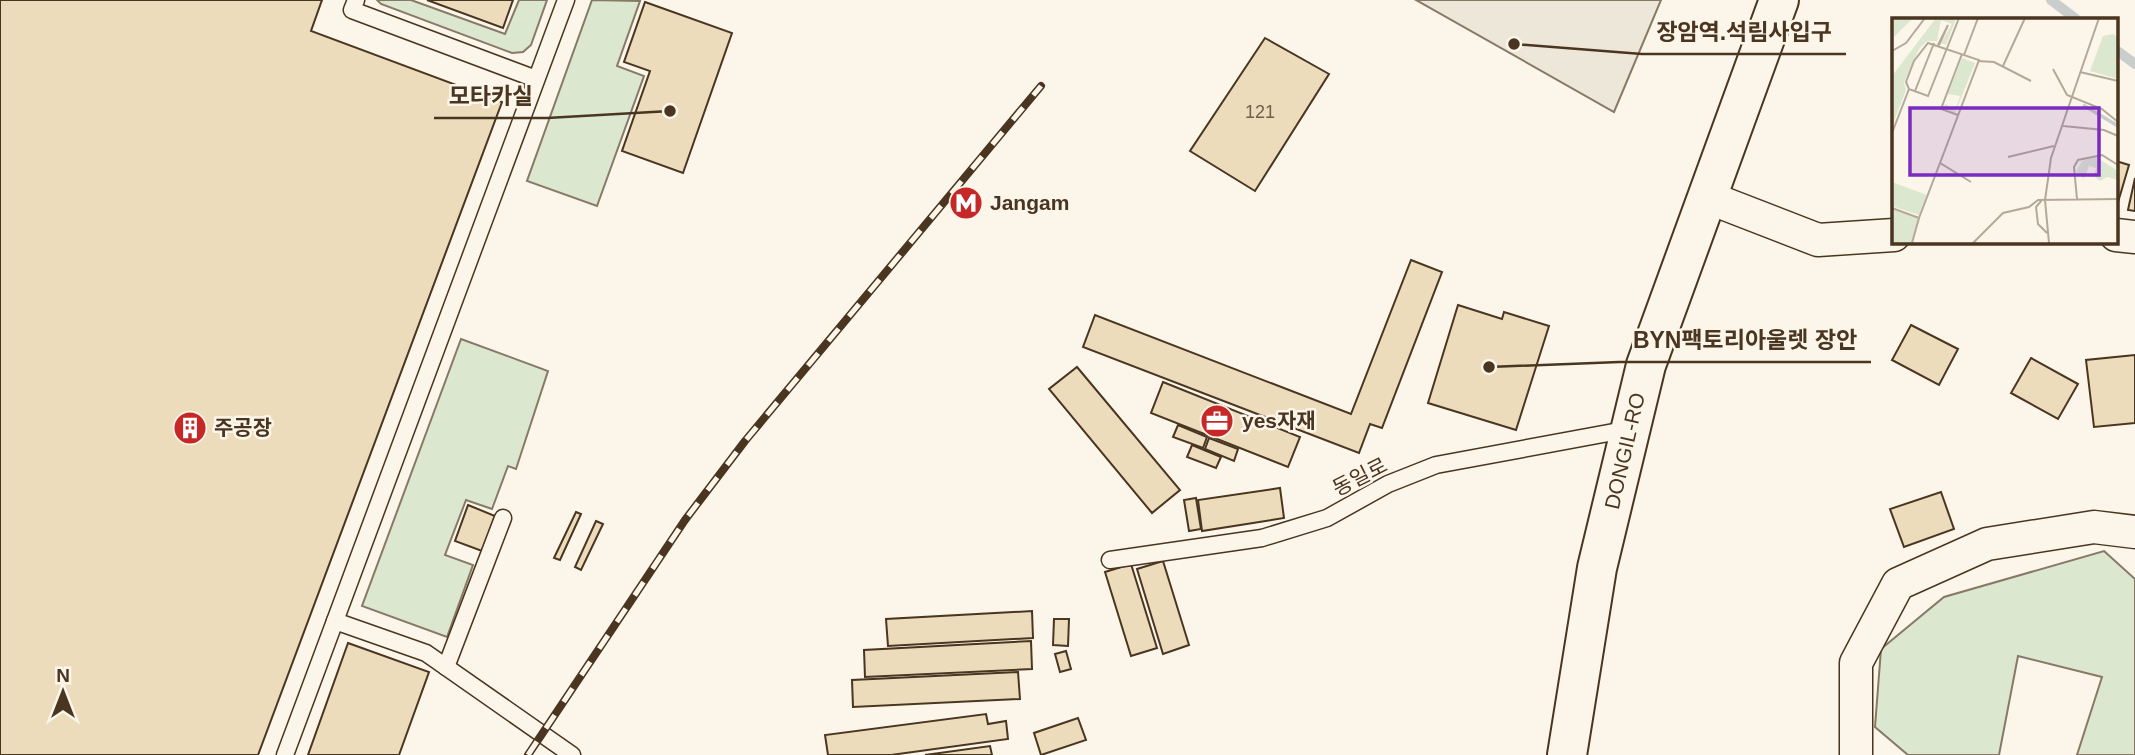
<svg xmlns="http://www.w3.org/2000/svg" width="2135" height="755" font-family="Helvetica,'Noto Sans KR',sans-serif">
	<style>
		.green { fill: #dce7d0; stroke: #887966; stroke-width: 2 }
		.parking { fill: #ede7d9; stroke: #887966; stroke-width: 2 }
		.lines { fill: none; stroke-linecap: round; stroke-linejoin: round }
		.stream { stroke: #c9cecd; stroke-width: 10 }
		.building { fill: #ecdcbc; stroke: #4a3520; stroke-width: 2 }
		.lane-casing { stroke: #4a3520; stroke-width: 19 }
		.street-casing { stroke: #4a3520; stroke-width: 35 }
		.primary-casing { stroke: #4a3520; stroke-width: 42 }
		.lane { stroke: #fbf6e9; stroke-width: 16 }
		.street { stroke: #fbf6e9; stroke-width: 32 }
		.primary { stroke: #fbf6e9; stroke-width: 38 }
		.rail-casing { stroke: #4a3520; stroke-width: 8 }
		.rail { stroke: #fbf6e9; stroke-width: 5; stroke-dasharray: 16; stroke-linecap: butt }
		.labels { text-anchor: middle; stroke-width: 5; stroke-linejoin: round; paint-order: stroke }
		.number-label { font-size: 18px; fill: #725f47 }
		.poi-label { font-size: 21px; font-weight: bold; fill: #4a3520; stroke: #fbf6e9; text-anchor: start }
		.street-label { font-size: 21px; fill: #4a3520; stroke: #fbf6e9 }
		.inset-river { fill: none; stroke: #c9cecd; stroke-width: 3.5 }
		.inset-road { fill: none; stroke: #b4a999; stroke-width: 2 }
		.view { fill: #7b2cbf; fill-opacity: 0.15; stroke: #7b2cbf; stroke-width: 3.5 }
		.inset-edge { fill: none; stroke: #4a3520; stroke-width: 3.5 }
		.leader { fill: none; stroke: #4a3520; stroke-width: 2.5 }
		.callout-dot { fill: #4a3520; stroke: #fbf6e9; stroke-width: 2.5 }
		.callout-label { font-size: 23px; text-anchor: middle; font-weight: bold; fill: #4a3520; stroke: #fbf6e9; stroke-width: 5; stroke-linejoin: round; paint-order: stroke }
	</style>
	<rect width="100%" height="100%" fill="#fbf6e9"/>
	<g class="green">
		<path d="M377,0H411L505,34L519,0H547L531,45L523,52L512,53L381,4Z"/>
		<path d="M592,0L640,1L617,66L644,76L597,206L527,181Z"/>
		<path d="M461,339L548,371L516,469L508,466L492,509L466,500L445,555L473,565L447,637L362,606Z"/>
		<path d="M2104,551L2135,579V755H2077L2102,677L2018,656L1999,755H1908L1875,727L1881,649L1944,597Z"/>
	</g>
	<path class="parking" d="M1416,0H1661L1614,112Z"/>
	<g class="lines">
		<g class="stream">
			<path d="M2051,0L2076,19"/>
			<path d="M2116,50L2135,64"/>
		</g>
	</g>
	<g class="building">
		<path d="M0,0H322L311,31L502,102L258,755H0Z"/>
		<path d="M427,0H513L503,28Z"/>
		<path d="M645,2L732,33L683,173L622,151L650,71L624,62Z"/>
		<path d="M1265,38L1329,74L1255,191L1190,151Z"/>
		<path d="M2116,161L2129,165L2116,209Z"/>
		<path d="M2135,178V211L2128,210Z"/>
		<path d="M1411,260L1442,272L1382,428L1370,424L1359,453L1083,347L1095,315L1351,414Z"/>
		<path d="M1458,305L1502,319L1504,312L1549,326L1516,430L1428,403Z"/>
		<path d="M1911,325L1958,349L1939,385L1892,360Z"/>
		<path d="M2135,355V423L2094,427L2086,360Z"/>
		<path d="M2031,358L2078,384L2058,419L2011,393Z"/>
		<path d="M1077,367L1180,490L1152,513L1049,389Z"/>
		<path d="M1163,382L1300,437L1288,467L1151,413Z"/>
		<path d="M1178,425L1207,437L1203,448L1173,437Z"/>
		<path d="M1209,438L1238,449L1234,461L1205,449Z"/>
		<path d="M1192,445L1221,457L1216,468L1187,457Z"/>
		<path d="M1280,488L1284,518L1202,531L1198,500Z"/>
		<path d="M1941,492L1954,529L1904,547L1890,509Z"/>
		<path d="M1196,498L1201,529L1189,531L1184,500Z"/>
		<path d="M468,505L495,516L482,551L455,541Z"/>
		<path d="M576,512L581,514L560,560L554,558Z"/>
		<path d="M596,521L603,524L581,570L575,567Z"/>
		<path d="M1163,561L1189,645L1163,654L1137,569Z"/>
		<path d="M1131,564L1157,648L1131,656L1105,572Z"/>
		<path d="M1032,611L1033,638L888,646L886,619Z"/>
		<path d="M1054,619H1069L1068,646L1053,645Z"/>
		<path d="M1031,641L1032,669L865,677L864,650Z"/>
		<path d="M348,643L429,672L399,755H308Z"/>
		<path d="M1066,651L1071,669L1060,672L1055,654Z"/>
		<path d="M1018,672L1020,699L853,707L852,680Z"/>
		<path d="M986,714L988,724L1006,721L1008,739L891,755H828L825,735Z"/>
		<path d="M1078,718L1086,740L1041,755L1034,733Z"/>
		<path d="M990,746L992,755H925Z"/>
	</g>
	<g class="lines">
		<defs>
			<g id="lane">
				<path d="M356,0L352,10L536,79"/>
				<path d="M1110,560L1262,538L1327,518L1388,484L1436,465L1630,429"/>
				<path d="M335,621L566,0"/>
				<path d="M446,667L503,518"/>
				<path d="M285,755L335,621L426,653L572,755"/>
			</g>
			<g id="street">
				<path d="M1707,197L1818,240L1894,235"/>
				<path d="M2116,235L2135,237"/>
				<path d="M1856,755V663L1898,584L1987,544L2094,527L2135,532"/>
			</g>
			<path id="primary" d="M1567,755L1597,568L1646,365L1779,0"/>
		</defs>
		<use href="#lane" class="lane-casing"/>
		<use href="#street" class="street-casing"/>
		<use href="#primary" class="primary-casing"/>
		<use href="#lane" class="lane"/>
		<use href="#street" class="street"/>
		<use href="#primary" class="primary"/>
		<defs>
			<path id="rail" d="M528,755L685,520L745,441L1041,86"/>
		</defs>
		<use href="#rail" class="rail-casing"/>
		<use href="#rail" class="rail"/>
	</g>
	<defs>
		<symbol id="metro-disc" viewBox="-11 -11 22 22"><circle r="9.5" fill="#c62828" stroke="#fbf6e9"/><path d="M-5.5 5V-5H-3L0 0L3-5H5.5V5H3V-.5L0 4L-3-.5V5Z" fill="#fff"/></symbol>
		<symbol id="office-disc" viewBox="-11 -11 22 22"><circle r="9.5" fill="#c62828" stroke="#fbf6e9"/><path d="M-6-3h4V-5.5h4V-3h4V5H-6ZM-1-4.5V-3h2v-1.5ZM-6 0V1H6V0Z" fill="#fff"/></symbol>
		<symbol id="building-disc" viewBox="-11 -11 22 22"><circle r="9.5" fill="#c62828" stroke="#fbf6e9"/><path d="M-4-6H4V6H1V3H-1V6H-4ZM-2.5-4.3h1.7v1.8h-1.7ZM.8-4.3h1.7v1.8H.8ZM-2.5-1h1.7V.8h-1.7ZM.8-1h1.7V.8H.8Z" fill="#fff"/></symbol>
	</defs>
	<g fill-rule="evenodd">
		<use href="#metro-disc" x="947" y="184" width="38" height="38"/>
		<use href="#office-disc" x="1198" y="402" width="38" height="38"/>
		<use href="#building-disc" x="171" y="409" width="38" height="38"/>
	</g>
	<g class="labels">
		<g class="number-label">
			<text x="1260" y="118">121</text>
		</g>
		<g class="poi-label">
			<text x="990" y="210">Jangam</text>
			<text x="1242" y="428">yes자재</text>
			<text x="214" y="435">주공장</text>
		</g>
		<g class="street-label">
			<text transform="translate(1625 451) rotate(-77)" y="7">DONGIL-RO</text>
			<text transform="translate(1360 477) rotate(-27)" y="7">동일로</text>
		</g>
	</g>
	<g transform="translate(1892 18)">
		<rect width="226" height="226" fill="#fbf6e9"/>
		<path d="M0,0H21L0,21ZM44,0L64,1L54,27L49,25L60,6L49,2L45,23H35L27,31L12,64L14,72L0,109V58ZM221,16L226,19V61L198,53L211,18ZM70,40L83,45L63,95L51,89L54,86L63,93L68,78L56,76ZM204,139L226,153V162L215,159L208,163L202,158L204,150L197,148L192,161L184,154L190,143ZM0,164L35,177L27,197L0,188ZM0,191L27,200L20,225H0Z" fill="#dce7d0"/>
		<path class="inset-river" d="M191,87L226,108"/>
		<path class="inset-road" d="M46,27L56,7L47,27M0,33L14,25L33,0M72,37L86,0M86,43L102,44L139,63M111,48L133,0M161,51L175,77L210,91L226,104M188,54L226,63M17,71L14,64L22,43L36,25L87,42L48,145M23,73L42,25M66,97L49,91L70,36M171,108L212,112L226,118M0,115L17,71L36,78L67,0M116,139L162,128M185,181L182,149L186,142L210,137L226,147M150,182L144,189L146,206L155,215M0,190L27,200L48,145L79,164M20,225L27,200M81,225L111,195L137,189L146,182L226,181M157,225L153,182L159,140L207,0"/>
		<path class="view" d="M18,90H207V157H18Z"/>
		<rect width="226" height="226" class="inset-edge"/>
	</g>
	<path class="leader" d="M1514 44L1642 54H1846M670 111L547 118H434M1489 367L1619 362H1871"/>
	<g class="callout-dot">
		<circle cx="1514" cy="44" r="7"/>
		<circle cx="670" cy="111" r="7"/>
		<circle cx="1489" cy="367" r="7"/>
	</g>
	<g class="callout-label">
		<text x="1744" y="40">장암역.석림사입구</text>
		<text x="491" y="104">모타카실</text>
		<text x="1745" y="348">BYN팩토리아울렛 장안</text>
	</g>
	<g transform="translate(63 692)" stroke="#fbf6e9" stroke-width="5" paint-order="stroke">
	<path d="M0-5L12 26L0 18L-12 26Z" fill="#4a3520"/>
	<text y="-10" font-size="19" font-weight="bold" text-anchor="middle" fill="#4a3520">N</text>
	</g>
</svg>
